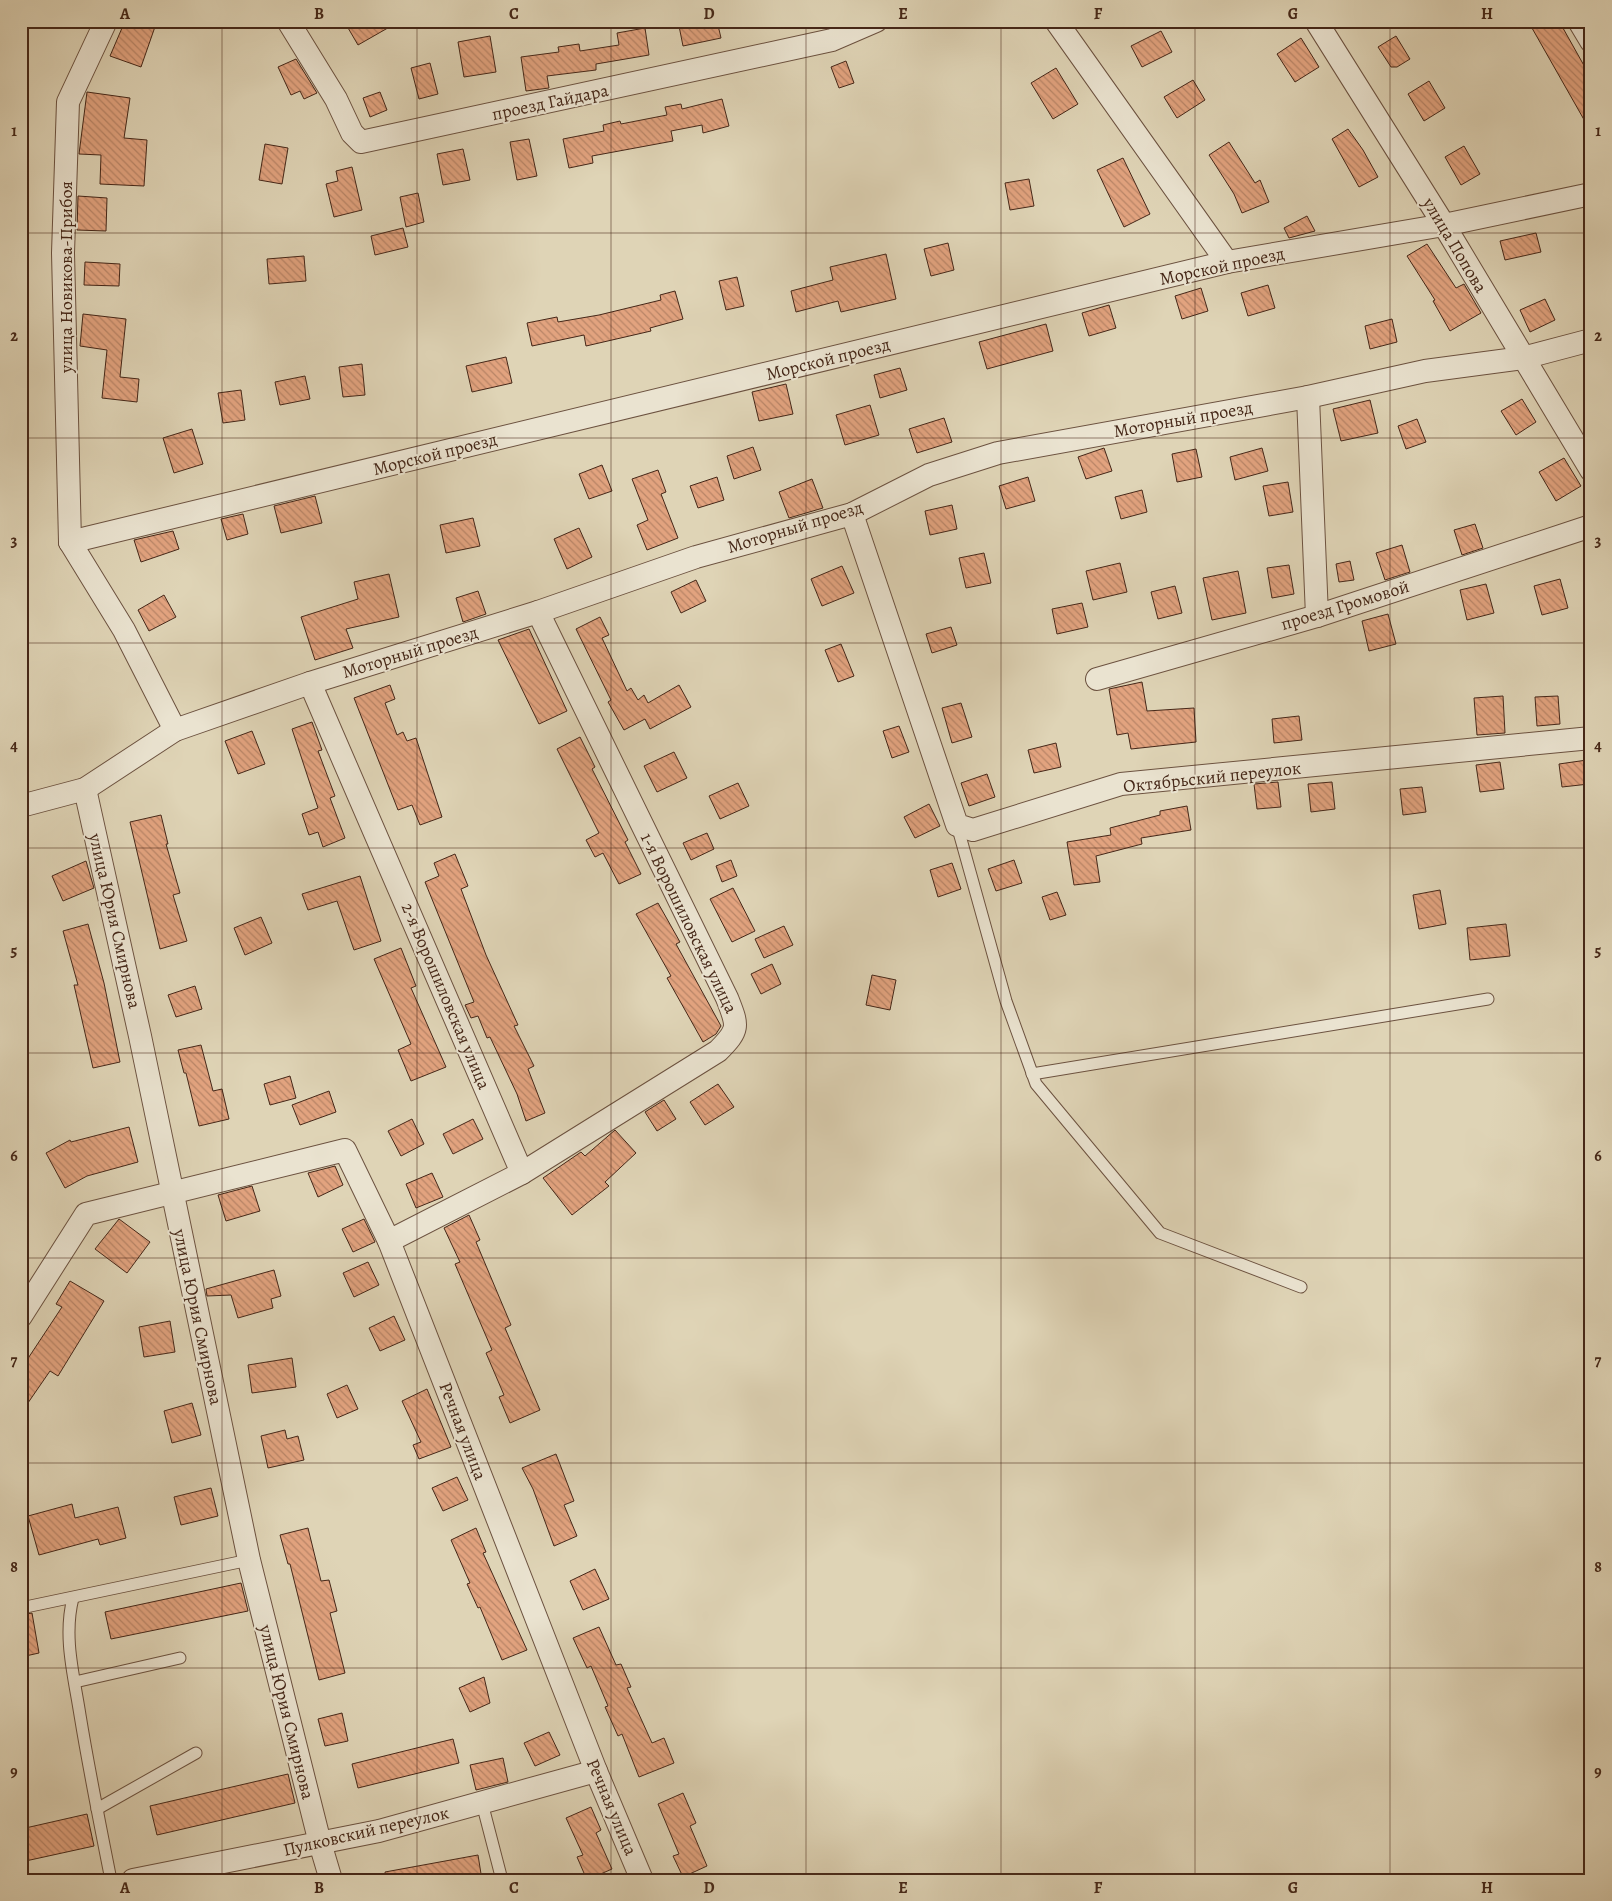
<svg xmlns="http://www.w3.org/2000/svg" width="1612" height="1901" font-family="Alegreya,serif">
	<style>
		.building { fill: url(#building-back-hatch); stroke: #452718 }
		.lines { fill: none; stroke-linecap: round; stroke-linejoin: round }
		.lane-casing { stroke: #6c5240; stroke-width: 13 }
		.street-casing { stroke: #6c5240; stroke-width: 24 }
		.lane { stroke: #eae3d0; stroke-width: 11 }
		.street { stroke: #eae3d0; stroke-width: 22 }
		.grid { fill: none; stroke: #452718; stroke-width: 1; stroke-opacity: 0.55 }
		.labels { text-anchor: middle; stroke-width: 4; stroke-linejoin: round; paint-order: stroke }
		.street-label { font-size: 18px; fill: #452718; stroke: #eae3d0 }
		.neatline { fill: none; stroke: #452718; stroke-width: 2 }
		.grid-label { font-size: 16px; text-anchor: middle; font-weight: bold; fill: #452718 }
	</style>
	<defs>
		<pattern id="building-back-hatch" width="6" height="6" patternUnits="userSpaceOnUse" patternTransform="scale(1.25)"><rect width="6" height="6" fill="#e2a37f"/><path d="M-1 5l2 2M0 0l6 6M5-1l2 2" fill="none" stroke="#b98567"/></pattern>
	</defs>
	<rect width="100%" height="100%" fill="#dfd4b6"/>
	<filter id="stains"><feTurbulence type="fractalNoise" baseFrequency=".004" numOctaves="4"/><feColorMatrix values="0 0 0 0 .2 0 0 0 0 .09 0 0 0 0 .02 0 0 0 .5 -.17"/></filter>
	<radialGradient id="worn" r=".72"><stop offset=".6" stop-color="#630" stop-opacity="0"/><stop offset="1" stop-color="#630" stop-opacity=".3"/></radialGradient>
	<g class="building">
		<path d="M125,21H157L141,67L110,56Z"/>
		<path d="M344,21H400L358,45Z"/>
		<path d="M678,21H717L721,38L683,46Z"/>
		<path d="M1528,21H1559L1591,78V132Z"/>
		<path d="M645,28L649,55L596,64V70L547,76L549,88L526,91L521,57L559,52L558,47L579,44L580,51L619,45L617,33Z"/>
		<path d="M1161,31L1172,52L1142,67L1131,46Z"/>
		<path d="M490,36L496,72L464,77L458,42Z"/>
		<path d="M1396,36L1410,59L1397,67H1391L1378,47Z"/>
		<path d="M1301,38L1319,67L1295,82L1277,54Z"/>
		<path d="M296,59L317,93L304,99L300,91L291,95L278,67Z"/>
		<path d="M846,61L854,83L839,88L831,67Z"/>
		<path d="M430,63L438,94L419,99L411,68Z"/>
		<path d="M1056,68L1078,104L1053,119L1031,83Z"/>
		<path d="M1193,80L1205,100L1177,118L1164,97Z"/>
		<path d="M1429,81L1445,108L1424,121L1408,94Z"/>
		<path d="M87,92L130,98L124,138L147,140L144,186L100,184L101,155L79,154Z"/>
		<path d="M380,92L387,110L370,117L363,98Z"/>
		<path d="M722,99L729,126L703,133L702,125L671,131L673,141L592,156L593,163L569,168L563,139L604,131L603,125L620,121L621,124L667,115L665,107L681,104L682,109Z"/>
		<path d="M1348,129L1363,150L1378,177L1359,187L1332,139Z"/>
		<path d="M529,139L537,176L517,180L510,142Z"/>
		<path d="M1229,142L1255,183L1260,180L1269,202L1242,213L1234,194L1209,155Z"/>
		<path d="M265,144L288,148L282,184L259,180Z"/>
		<path d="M1464,146L1480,174L1461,185L1445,157Z"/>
		<path d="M463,149L470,180L443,185L437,154Z"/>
		<path d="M1123,158L1150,214L1124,227L1097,170Z"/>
		<path d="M352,167L362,210L334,217L326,184L338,181L336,171Z"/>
		<path d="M1029,179L1034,206L1010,210L1005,183Z"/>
		<path d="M418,193L424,222L406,227L400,197Z"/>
		<path d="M78,196L107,198L106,231L77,230Z"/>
		<path d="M1307,216L1315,231L1289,238L1284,228Z"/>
		<path d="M403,228L408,247L375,255L371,236Z"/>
		<path d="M1536,233L1541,252L1505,260L1500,241Z"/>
		<path d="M948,243L954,270L931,276L924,249Z"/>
		<path d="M1427,244L1456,288L1464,284L1481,313L1450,331L1433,301L1435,300L1407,256Z"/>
		<path d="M886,254L896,299L841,312L838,301L796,312L791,291L833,280L830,267Z"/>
		<path d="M304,256L306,281L269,284L267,259Z"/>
		<path d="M85,262L120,264L119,286L84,285Z"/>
		<path d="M737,277L744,306L726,310L719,281Z"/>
		<path d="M1268,285L1275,308L1248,316L1241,293Z"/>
		<path d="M1201,288L1208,311L1182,319L1175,296Z"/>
		<path d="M675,291L683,319L650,328L651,331L586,346L584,335L532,346L527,323L557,317L558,322L599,315L661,300L660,295Z"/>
		<path d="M1545,299L1555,320L1530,332L1520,310Z"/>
		<path d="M1109,305L1116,328L1089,336L1082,313Z"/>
		<path d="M83,314L126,319L120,377L139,379L137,402L102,398L107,350L80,346Z"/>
		<path d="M1392,319L1397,342L1370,349L1365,326Z"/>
		<path d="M1046,324L1053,351L987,369L979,342Z"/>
		<path d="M506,357L512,383L472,392L466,366Z"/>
		<path d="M362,364L365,395L343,397L339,367Z"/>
		<path d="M900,368L907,390L880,398L874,375Z"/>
		<path d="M305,376L310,399L280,405L275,382Z"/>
		<path d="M786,384L793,414L759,421L752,392Z"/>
		<path d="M241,390L245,420L223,423L218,393Z"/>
		<path d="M1522,399L1536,422L1516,435L1501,411Z"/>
		<path d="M1370,400L1378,433L1341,441L1333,409Z"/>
		<path d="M870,405L879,435L845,445L836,415Z"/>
		<path d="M944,418L952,442L917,453L909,429Z"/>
		<path d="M1417,419L1426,442L1406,449L1398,426Z"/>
		<path d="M192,429L203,464L174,473L163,438Z"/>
		<path d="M753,447L761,470L734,479L727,456Z"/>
		<path d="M1104,448L1112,471L1086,479L1078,457Z"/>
		<path d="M1262,448L1268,471L1235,480L1230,457Z"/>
		<path d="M1196,449L1202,477L1177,482L1172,454Z"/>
		<path d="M1564,458L1581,486L1556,501L1539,472Z"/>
		<path d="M602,465L612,491L589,499L579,474Z"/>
		<path d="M658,470L666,492L661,494L678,538L647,550L637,525L648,520L632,479Z"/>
		<path d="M717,477L724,500L698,508L690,486Z"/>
		<path d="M1028,477L1035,501L1006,509L999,486Z"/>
		<path d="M812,479L823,508L789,518L779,492Z"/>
		<path d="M1288,482L1293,512L1269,516L1263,486Z"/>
		<path d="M1142,490L1147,512L1121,519L1115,497Z"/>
		<path d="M315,496L322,523L281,533L274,506Z"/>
		<path d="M952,505L957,529L930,535L925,511Z"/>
		<path d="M243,514L248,534L227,540L221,519Z"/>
		<path d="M473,518L480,546L446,553L440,525Z"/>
		<path d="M1475,524L1483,548L1462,555L1454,530Z"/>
		<path d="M579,528L592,557L567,569L554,539Z"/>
		<path d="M173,531L179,549L141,562L134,540Z"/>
		<path d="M1402,545L1410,572L1385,580L1376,553Z"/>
		<path d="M984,553L991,583L966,588L959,558Z"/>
		<path d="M1350,561L1354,580L1339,582L1336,564Z"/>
		<path d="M1120,563L1127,592L1093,600L1086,571Z"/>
		<path d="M1289,565L1294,594L1272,598L1267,568Z"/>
		<path d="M842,566L854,593L822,606L811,579Z"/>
		<path d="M1238,571L1246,613L1212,620L1203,578Z"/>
		<path d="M389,574L399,617L346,629L353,648L315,660L301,617L358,599L354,582Z"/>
		<path d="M1560,579L1568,608L1542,615L1534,586Z"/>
		<path d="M696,580L706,601L681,613L671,592Z"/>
		<path d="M1486,584L1494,613L1467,620L1460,590Z"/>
		<path d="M1175,586L1182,613L1158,619L1151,592Z"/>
		<path d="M478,591L486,614L463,622L456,598Z"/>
		<path d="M164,595L176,617L149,631L138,610Z"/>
		<path d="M1082,603L1088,627L1057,634L1052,609Z"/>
		<path d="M1388,614L1396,644L1369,651L1362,621Z"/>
		<path d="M600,617L609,635L602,638L627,691L631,688L638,700L644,695L648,703L679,685L691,707L650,729L645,719L624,730L608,702L611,700L576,629Z"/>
		<path d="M951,627L957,645L932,653L926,634Z"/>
		<path d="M529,629L567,711L539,724L498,640Z"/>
		<path d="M841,644L854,676L838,682L825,650Z"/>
		<path d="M1142,682L1147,711L1194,708L1196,742L1131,749L1128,733L1117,735L1109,689Z"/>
		<path d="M390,685L395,699L385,703L397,735L403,732L407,741L416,738L442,817L420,825L412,805L398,810L354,698Z"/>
		<path d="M1503,696L1505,733L1477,735L1474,698Z"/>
		<path d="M1558,696L1560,724L1537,726L1535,697Z"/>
		<path d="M961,703L972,737L952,743L942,708Z"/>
		<path d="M1299,716L1302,740L1274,743L1272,719Z"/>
		<path d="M312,722L322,750L318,751L335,796L330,798L345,838L323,847L318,832L309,835L302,814L318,808L292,729Z"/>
		<path d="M899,726L909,752L892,758L883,731Z"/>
		<path d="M252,731L265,764L238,774L225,741Z"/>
		<path d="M580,737L595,767L592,769L628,840L625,842L641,874L619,884L603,853L595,857L586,840L599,833L557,749Z"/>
		<path d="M1056,743L1061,767L1034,773L1028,750Z"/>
		<path d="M674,752L687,778L657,792L644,766Z"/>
		<path d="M1587,760L1589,784L1562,787L1559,764Z"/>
		<path d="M1500,762L1504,789L1480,792L1476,765Z"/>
		<path d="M987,774L995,797L969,806L961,783Z"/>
		<path d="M1278,782L1281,807L1257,809L1254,784Z"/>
		<path d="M1332,782L1335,809L1311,812L1308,784Z"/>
		<path d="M738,783L749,806L720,819L709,796Z"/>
		<path d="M1422,787L1426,812L1403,815L1400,789Z"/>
		<path d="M929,804L940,826L915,838L904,817Z"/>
		<path d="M1187,806L1191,830L1141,838L1142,844L1096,856L1100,882L1074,885L1067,842L1111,835L1110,828L1160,815V811Z"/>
		<path d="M161,815L168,844H166L180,893L173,895L187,941L160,949L130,822Z"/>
		<path d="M707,833L714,849L691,860L683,843Z"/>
		<path d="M455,854L468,886L461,889L486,955L518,1025L514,1026L534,1066L528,1069L545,1113L526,1121L517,1094L490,1037L487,1038L478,1016L471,1018L465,1005L474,1002L425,882L439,876L434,863Z"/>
		<path d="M731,860L737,876L722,882L716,866Z"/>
		<path d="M1014,860L1022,883L996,891L988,869Z"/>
		<path d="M86,861L94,888L63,901L52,876Z"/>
		<path d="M952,863L961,889L938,897L930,870Z"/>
		<path d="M360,876L381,941L354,950L337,901L308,910L302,894Z"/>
		<path d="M733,888L755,931L732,942L710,899Z"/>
		<path d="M1440,890L1446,924L1419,929L1413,895Z"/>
		<path d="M1057,892L1066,915L1050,920L1042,897Z"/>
		<path d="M658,903L680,942L676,944L721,1026L716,1034L703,1042L667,978L671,976L636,914Z"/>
		<path d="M261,917L272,943L245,955L234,928Z"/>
		<path d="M88,924L104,983L120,1062L93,1068L74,985H78L63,931Z"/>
		<path d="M1506,924L1510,956L1470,960L1467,928Z"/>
		<path d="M784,926L793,945L764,958L755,939Z"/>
		<path d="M401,948L416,986L411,988L446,1067L411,1081L398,1050L411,1044L374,959Z"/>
		<path d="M772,964L781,984L761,994L751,974Z"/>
		<path d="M872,975L896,980L890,1010L866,1005Z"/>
		<path d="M195,986L202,1009L176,1017L168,995Z"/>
		<path d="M201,1045L213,1091L222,1089L229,1119L199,1126L186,1073H184L178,1050Z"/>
		<path d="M290,1076L296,1098L270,1105L264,1084Z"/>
		<path d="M718,1084L734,1107L705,1125L690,1102Z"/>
		<path d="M329,1091L336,1112L300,1125L292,1105Z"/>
		<path d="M664,1100L676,1119L657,1131L645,1112Z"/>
		<path d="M412,1119L424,1144L401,1156L388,1131Z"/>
		<path d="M473,1119L483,1139L453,1154L443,1134Z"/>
		<path d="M129,1127L138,1162L87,1176L65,1188L46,1153L70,1140L71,1142Z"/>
		<path d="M615,1130L636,1153L605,1182L609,1186L572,1215L543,1178L581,1152L585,1156Z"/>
		<path d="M335,1166L343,1185L318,1197L308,1173Z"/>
		<path d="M432,1173L443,1197L416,1208L406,1184Z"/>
		<path d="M252,1186L260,1211L226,1221L218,1195Z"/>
		<path d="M469,1215L480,1240L476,1242L511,1325L505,1328L540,1410L510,1423L499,1397L504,1395L486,1353L492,1350L455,1264L460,1262L444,1228Z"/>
		<path d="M119,1219L150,1242L127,1273L95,1249Z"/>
		<path d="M364,1219L375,1242L353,1252L342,1229Z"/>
		<path d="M368,1262L379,1285L354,1297L343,1273Z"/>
		<path d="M274,1270L281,1296L271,1299L273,1308L238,1318L231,1295L207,1296L206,1289Z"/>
		<path d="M70,1281L104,1301L58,1376L50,1371L21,1413V1369L62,1307L56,1304Z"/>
		<path d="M394,1316L405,1340L380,1351L369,1328Z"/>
		<path d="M170,1321L175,1352L144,1357L139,1327Z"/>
		<path d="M292,1358L296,1387L252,1393L248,1365Z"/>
		<path d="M347,1385L358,1409L337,1418L327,1394Z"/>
		<path d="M427,1389L451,1447L419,1459L413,1445L421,1442L402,1401Z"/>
		<path d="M192,1403L201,1435L172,1443L164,1411Z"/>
		<path d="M285,1430L287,1439L298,1436L304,1460L268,1468L261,1436Z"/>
		<path d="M556,1454L574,1501L564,1505L577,1536L554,1546L533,1489L522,1468Z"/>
		<path d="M457,1477L468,1500L443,1511L432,1488Z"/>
		<path d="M211,1488L218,1516L181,1525L174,1497Z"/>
		<path d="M72,1504L75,1518L118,1507L126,1538L100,1545L98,1539L39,1555L28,1516Z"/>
		<path d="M308,1528L321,1581L329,1580L337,1611L330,1613L345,1673L319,1680L290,1564H288L280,1535Z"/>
		<path d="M476,1528L486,1552L483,1553L527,1650L502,1660L480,1607L478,1608L467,1584L470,1583L451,1540Z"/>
		<path d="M595,1569L609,1599L583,1610L570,1581Z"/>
		<path d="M241,1583L248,1611L111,1639L105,1612Z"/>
		<path d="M32,1613L39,1653L21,1657V1615Z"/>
		<path d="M599,1627L616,1665L621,1664L631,1687L627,1688L652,1743L664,1738L674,1763L639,1777L622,1734L618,1736L605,1707L608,1706L591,1666L587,1668L573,1638Z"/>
		<path d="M484,1677L490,1703L470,1712L459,1688Z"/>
		<path d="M342,1713L348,1741L325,1746L318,1719Z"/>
		<path d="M549,1732L560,1755L535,1766L524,1743Z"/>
		<path d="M453,1739L459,1763L358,1788L352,1764Z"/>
		<path d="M503,1758L508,1782L476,1790L470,1765Z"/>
		<path d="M288,1774L295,1803L157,1835L150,1806Z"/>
		<path d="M683,1793L696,1823L690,1826L707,1866L683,1877L673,1856L679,1854L658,1804Z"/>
		<path d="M591,1807L601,1830L596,1833L612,1869L587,1880L577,1857L583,1855L566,1818Z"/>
		<path d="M87,1814L94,1846L21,1862V1829Z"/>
		<path d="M478,1855L482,1880H386L385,1872Z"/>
	</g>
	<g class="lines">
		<defs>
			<g id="lane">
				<path d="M957,825L1006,1001L1036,1084L1160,1233L1301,1287"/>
				<path d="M1032,1074L1488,999"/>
				<path d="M73,1598C63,1637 74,1676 80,1715C89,1770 100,1825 111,1880"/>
				<path d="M21,1608L249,1560"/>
				<path d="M75,1682L180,1658"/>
				<path d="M482,1803L502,1880"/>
				<path d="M97,1809L196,1753"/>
			</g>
			<g id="street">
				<path d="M288,21L336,99L352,133L361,142L832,40L876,21"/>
				<path d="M1056,21L1227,262"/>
				<path d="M1316,21L1444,225L1591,470"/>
				<path d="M1579,21L1591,41"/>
				<path d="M1308,397L1317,616"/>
				<path d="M852,514L957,825L973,830L1121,784L1591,738"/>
				<path d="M70,542L1227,262L1444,225L1591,194"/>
				<path d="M70,542L63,253L68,102L106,21"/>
				<path d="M70,542L124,630L175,730"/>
				<path d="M1097,679L1317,616L1591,526"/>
				<path d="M310,683L522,1173L389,1241"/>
				<path d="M85,789L140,1036L249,1560L320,1843L331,1880"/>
				<path d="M21,806L85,789L175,730L310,683L538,612L696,557L852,514L929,475L998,453L1308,397L1425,371L1523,358L1591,340"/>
				<path d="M522,1173L718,1051C740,1029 738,1026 727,998L538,612"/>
				<path d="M21,1316L86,1214L345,1150L389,1241L596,1771L642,1880"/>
				<path d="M133,1880L379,1831L596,1771"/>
			</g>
		</defs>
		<use href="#lane" class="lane-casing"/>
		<use href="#street" class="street-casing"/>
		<use href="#lane" class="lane"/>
		<use href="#street" class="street"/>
	</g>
	<path class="grid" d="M222,21V1880M417,21V1880M611,21V1880M806,21V1880M1001,21V1880M1195,21V1880M1390,21V1880M21,233H1591M21,438H1591M21,643H1591M21,848H1591M21,1053H1591M21,1258H1591M21,1463H1591M21,1668H1591"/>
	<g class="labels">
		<g class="street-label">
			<text transform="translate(550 102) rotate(-12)" y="6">проезд Гайдара</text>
			<text transform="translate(1455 245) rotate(59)" y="6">улица Попова</text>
			<text transform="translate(1222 266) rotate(-12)" y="6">Морской проезд</text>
			<text transform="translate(66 277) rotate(-90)" y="6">улица Новикова-Прибоя</text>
			<text transform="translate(828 359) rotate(-14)" y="6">Морской проезд</text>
			<text transform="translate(1183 419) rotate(-10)" y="6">Моторный проезд</text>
			<text transform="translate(435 454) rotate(-14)" y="6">Морской проезд</text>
			<text transform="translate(795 527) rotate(-17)" y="6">Моторный проезд</text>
			<text transform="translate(1345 605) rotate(-17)" y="6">проезд Громовой</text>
			<text transform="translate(410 652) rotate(-17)" y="6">Моторный проезд</text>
			<text transform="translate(1212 777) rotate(-6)" y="6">Октябрьский переулок</text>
			<text transform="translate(115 921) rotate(77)" y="6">улица Юрия Смирнова</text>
			<text transform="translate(689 923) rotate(64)" y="6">1-я Ворошиловская улица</text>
			<text transform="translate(446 996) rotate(67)" y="6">2-я Ворошиловская улица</text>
			<text transform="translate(198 1317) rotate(78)" y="6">улица Юрия Смирнова</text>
			<text transform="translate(463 1431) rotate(69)" y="6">Речная улица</text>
			<text transform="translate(287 1712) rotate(76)" y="6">улица Юрия Смирнова</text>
			<text transform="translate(612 1807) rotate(67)" y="6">Речная улица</text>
			<text transform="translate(366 1831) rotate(-13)" y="6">Пулковский переулок</text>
		</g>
	</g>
	<rect width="1612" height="1901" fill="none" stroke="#dfd4b6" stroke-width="55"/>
	<rect x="28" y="28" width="1556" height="1846" class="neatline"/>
	<g class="grid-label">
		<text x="125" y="19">A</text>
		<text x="319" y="19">B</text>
		<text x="514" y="19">C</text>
		<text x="709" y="19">D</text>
		<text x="903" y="19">E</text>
		<text x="1098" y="19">F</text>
		<text x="1293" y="19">G</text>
		<text x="1487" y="19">H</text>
		<text x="14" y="136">1</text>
		<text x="1598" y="136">1</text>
		<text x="14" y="341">2</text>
		<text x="1598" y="341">2</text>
		<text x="14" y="546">3</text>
		<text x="1598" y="546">3</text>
		<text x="14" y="751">4</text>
		<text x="1598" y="751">4</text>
		<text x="14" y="956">5</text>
		<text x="1598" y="956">5</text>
		<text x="14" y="1161">6</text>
		<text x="1598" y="1161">6</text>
		<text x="14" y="1366">7</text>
		<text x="1598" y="1366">7</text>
		<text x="14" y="1572">8</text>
		<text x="1598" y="1572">8</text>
		<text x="14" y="1777">9</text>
		<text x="1598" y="1777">9</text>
		<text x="125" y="1893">A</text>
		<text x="319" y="1893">B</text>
		<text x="514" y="1893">C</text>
		<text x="709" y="1893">D</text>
		<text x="903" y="1893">E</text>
		<text x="1098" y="1893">F</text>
		<text x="1293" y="1893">G</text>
		<text x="1487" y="1893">H</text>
	</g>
	<rect width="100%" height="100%" filter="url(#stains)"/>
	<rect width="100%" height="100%" fill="url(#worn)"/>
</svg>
